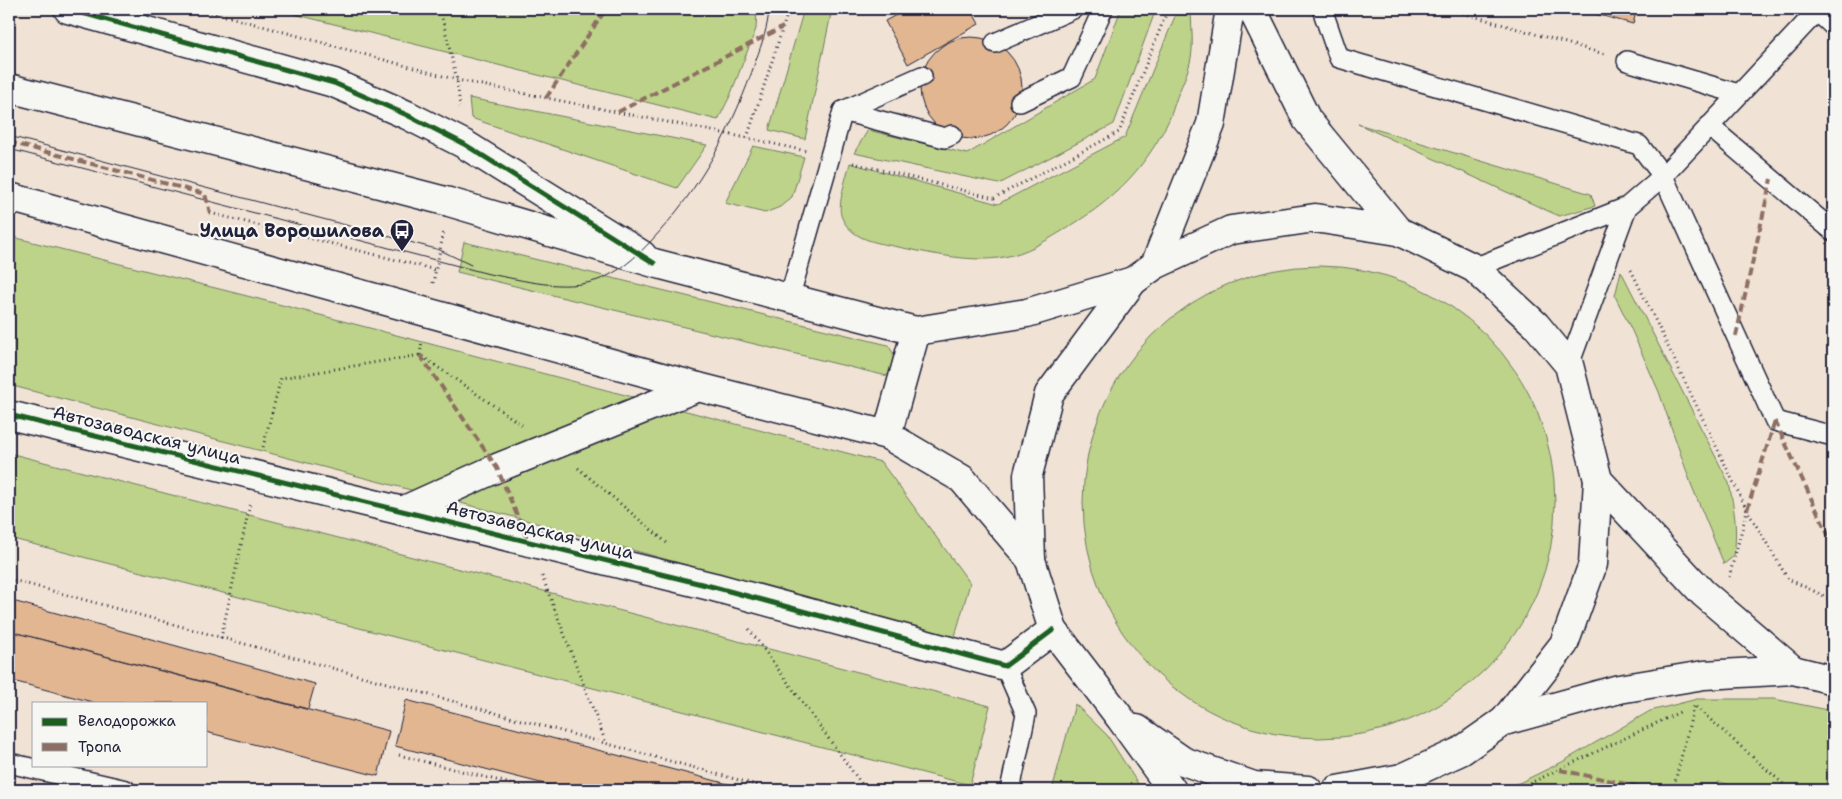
<svg xmlns="http://www.w3.org/2000/svg" width="1842" height="799" font-family="'Shantell Sans',sans-serif">
	<style>
		.green { fill: #bdd389; stroke: #707a62 }
		.building { fill: #e1b691; stroke: #22223b }
		.lines { fill: none; stroke-linecap: round; stroke-linejoin: round }
		.service-casing { stroke: #22223b; stroke-width: 22 }
		.minor-casing { stroke: #22223b; stroke-width: 31 }
		.secondary-casing { stroke: #22223b; stroke-width: 31 }
		.path { stroke: #22223b; stroke-width: 3; stroke-dasharray: 1 4; stroke-linecap: butt }
		.service { stroke: #f6f6f2; stroke-width: 19 }
		.minor { stroke: #f6f6f2; stroke-width: 28 }
		.secondary { stroke: #f6f6f2; stroke-width: 28 }
		.tram { stroke: #22223b; stroke-width: 1 }
		.quiet { stroke: #8d6e63; stroke-width: 4; stroke-dasharray: 8 4; stroke-linecap: butt }
		.cycleway-casing { stroke: #f6f6f2; stroke-width: 8 }
		.cycleway { stroke: #1b5e20; stroke-width: 5 }
		.labels { text-anchor: middle; stroke-width: 4.5; stroke-linejoin: round; paint-order: stroke }
		.poi-label { font-size: 18px; font-weight: bold; fill: #22223b; stroke: #f6f6f2; text-anchor: end }
		.street-label { font-size: 18px; fill: #22223b; stroke: #f6f6f2 }
	</style>
	<rect width="100%" height="100%" fill="#f0e3d5"/>
	<filter id="ink" filterUnits="userSpaceOnUse"><feTurbulence type="fractalNoise" baseFrequency=".02" numOctaves="2"/><feDisplacementMap in="SourceGraphic" scale="10" xChannelSelector="R" yChannelSelector="G"/><feConvolveMatrix kernelMatrix="1 2 1 2 8 2 1 2 1" color-interpolation-filters="sRGB"/></filter>
	<g filter="url(#ink)">
		<g class="green">
			<path d="M274,9H757L756,29L730,96L718,120Z"/>
			<path d="M804,9H832L805,139L769,130Z"/>
			<path d="M1121,9H1156L1114,124L999,184L854,153L868,130L967,154L1095,79Z"/>
			<path d="M1178,9H1191C1191,22 1193,37 1192,50C1191,67 1183,82 1177,97C1174,105 1172,114 1168,122C1143,172 1110,203 1062,231C1044,242 1026,253 1004,257C974,263 933,254 903,248C881,243 853,242 842,218C836,206 847,176 850,163L998,204L1125,137Z"/>
			<path d="M469,98L707,145L677,188L471,118Z"/>
			<path d="M1358,124L1591,194L1595,206L1559,216Z"/>
			<path d="M753,146L804,157L792,197L780,207L765,213L725,203Z"/>
			<path d="M9,236L255,298L881,462L970,583L954,640L518,518L9,385Z"/>
			<path d="M464,242L888,345L898,361L887,376L457,272Z"/>
			<circle cx="1319" cy="502" r="236"/>
			<path d="M1621,271L1729,483C1734,509 1738,529 1734,556L1724,564L1691,484L1659,392L1632,331L1615,296Z"/>
			<path d="M9,453L990,706L970,785L9,538Z"/>
			<path d="M1697,699H1774L1833,711V790H1749L1719,782L1708,790H1493L1519,783L1562,762L1650,711Z"/>
			<path d="M1075,704L1107,735L1142,790H1052Z"/>
		</g>
		<g class="building">
			<path d="M907,9H971L979,24L908,64L885,21Z"/>
			<path d="M1577,9H1637L1633,24Z"/>
			<circle cx="971" cy="88" r="51"/>
			<path d="M9,600L315,684L308,709L9,631Z"/>
			<path d="M9,631L389,731L378,776L206,732V703H96L9,680Z"/>
			<path d="M406,700L751,790H568L395,746Z"/>
		</g>
		<g class="lines">
			<defs>
				<g id="service">
					<path d="M1322,9L1339,58L1639,145L1663,176L1775,421L1833,436"/>
					<path d="M1817,11L1833,26"/>
					<path d="M995,43L1073,9"/>
					<path d="M1627,61L1739,94"/>
					<path d="M1020,102L1072,77L1103,9"/>
					<path d="M843,111L945,138L952,135"/>
					<path d="M1709,126L1833,231"/>
					<path d="M1474,268L1627,207L1663,176L1819,9"/>
					<path d="M789,299L843,111L922,76"/>
					<path d="M1569,365L1627,207"/>
					<path d="M1005,666L1026,714L1010,790"/>
					<path d="M9,763L126,790"/>
				</g>
				<g id="minor">
					<path d="M68,9L334,83L407,115L464,144L642,255"/>
					<path d="M9,415L714,587L1005,666L1053,630"/>
					<path d="M402,511L497,468L698,387"/>
				</g>
				<g id="secondary">
					<path d="M1252,9L1307,120L1398,231"/>
					<path d="M9,88L449,202L654,263L916,331L1027,313L1133,281"/>
					<path d="M9,197L698,387L887,435L962,479L1031,560"/>
					<path d="M1155,265L1211,124L1230,9"/>
					<path d="M887,435L916,331"/>
					<path d="M1598,480L1703,593L1793,670"/>
					<path d="M1504,721L1619,689L1704,675L1793,670L1833,680"/>
					<path d="M1137,729L1183,761L1254,786L1308,790"/>
					<path d="M1172,790L1121,719L1053,630L1031,560L1028,475L1049,394L1133,281L1155,265L1231,230L1315,218L1398,231L1474,268L1536,325L1569,365L1598,480L1593,564L1564,644L1504,721L1461,751L1402,778L1385,790"/>
					<path d="M1337,790L1402,778"/>
				</g>
			</defs>
			<use href="#service" class="service-casing"/>
			<use href="#minor" class="minor-casing"/>
			<use href="#secondary" class="secondary-casing"/>
			<g class="path">
				<path d="M201,9L457,80L747,138L806,151"/>
				<path d="M440,9L457,80L460,107"/>
				<path d="M1449,9L1604,54"/>
				<path d="M747,138L789,9"/>
				<path d="M853,163L994,198L1119,132L1168,9"/>
				<path d="M210,213L436,270"/>
				<path d="M1631,270L1747,510L1788,579L1833,600"/>
				<path d="M433,283L444,231"/>
				<path d="M420,355L422,341"/>
				<path d="M263,447L281,378L420,355L522,425"/>
				<path d="M578,468L667,543"/>
				<path d="M542,576L606,743"/>
				<path d="M1729,577L1747,511"/>
				<path d="M9,579L775,790"/>
				<path d="M749,629L866,790"/>
				<path d="M221,638L250,504"/>
				<path d="M1696,707L1790,790"/>
				<path d="M399,755L535,790"/>
				<path d="M1516,790L1682,711"/>
				<path d="M1673,790L1694,706"/>
			</g>
			<use href="#service" class="service"/>
			<use href="#minor" class="minor"/>
			<use href="#secondary" class="secondary"/>
			<g class="tram">
				<path d="M9,136L440,250L471,265"/>
				<path d="M9,149L489,274C524,280 562,292 598,280C620,272 636,257 652,240C700,189 734,126 756,60C762,43 768,27 769,9"/>
			</g>
			<g class="quiet">
				<path d="M546,98L606,9"/>
				<path d="M618,112L783,27"/>
				<path d="M9,142L205,194L210,213"/>
				<path d="M1736,336L1771,179"/>
				<path d="M420,355L497,468L528,541"/>
				<path d="M1775,421L1833,545"/>
				<path d="M1747,510L1775,421"/>
				<path d="M1560,770L1655,790"/>
			</g>
			<defs>
				<g id="cycleway">
					<path d="M68,9L334,83L407,115L464,144L654,263"/>
					<path d="M9,415L714,587L1005,666L1053,630"/>
				</g>
			</defs>
			<use href="#cycleway" class="cycleway-casing"/>
			<use href="#cycleway" class="cycleway"/>
		</g>
	</g>
	<defs>
		<symbol id="bus-pin" viewBox="-11 -11 22 30"><path d="M0 17L-7.5 6A9.5 9.5 0 1 1 7.5 6Z" fill="#22223b" stroke="#f6f6f2"/><path d="M-5-6H5V4H4V6H2V4H-2V6H-4V4H-5ZM-3.5-4V0h7V-4ZM-3.5 1.2v1.5H-2V1.2ZM2 1.2v1.5H3.5V1.2Z" fill="#fff"/></symbol>
	</defs>
	<g fill-rule="evenodd">
		<use href="#bus-pin" x="388" y="217" width="28" height="38"/>
	</g>
	<g class="labels">
		<g class="poi-label">
			<text x="384" y="237">Улица Ворошилова</text>
		</g>
		<g class="street-label">
			<text transform="translate(147 435) rotate(14)" y="6">Автозаводская улица</text>
			<text transform="translate(540 530) rotate(14)" y="6">Автозаводская улица</text>
		</g>
	</g>
	<rect width="1842" height="799" fill="none" stroke="#f6f6f2" stroke-width="30"/>
	<rect x="15" y="15" width="1812" height="769" fill="none" stroke="#22223b" stroke-width="2" filter="url(#ink)"/>
	<rect x="32" y="702" width="175" height="65" fill="#f6f6f2" stroke="#a1a1a9"/>
	<rect x="42" y="718" width="25" height="8" fill="#1b5e20" stroke="#a1a1a9"/>
	<text x="78" y="726" font-size="15" fill="#22223b">Велодорожка</text>
	<rect x="42" y="743" width="25" height="8" fill="#8d6e63" stroke="#a1a1a9"/>
	<text x="78" y="752" font-size="15" fill="#22223b">Тропа</text>
</svg>
